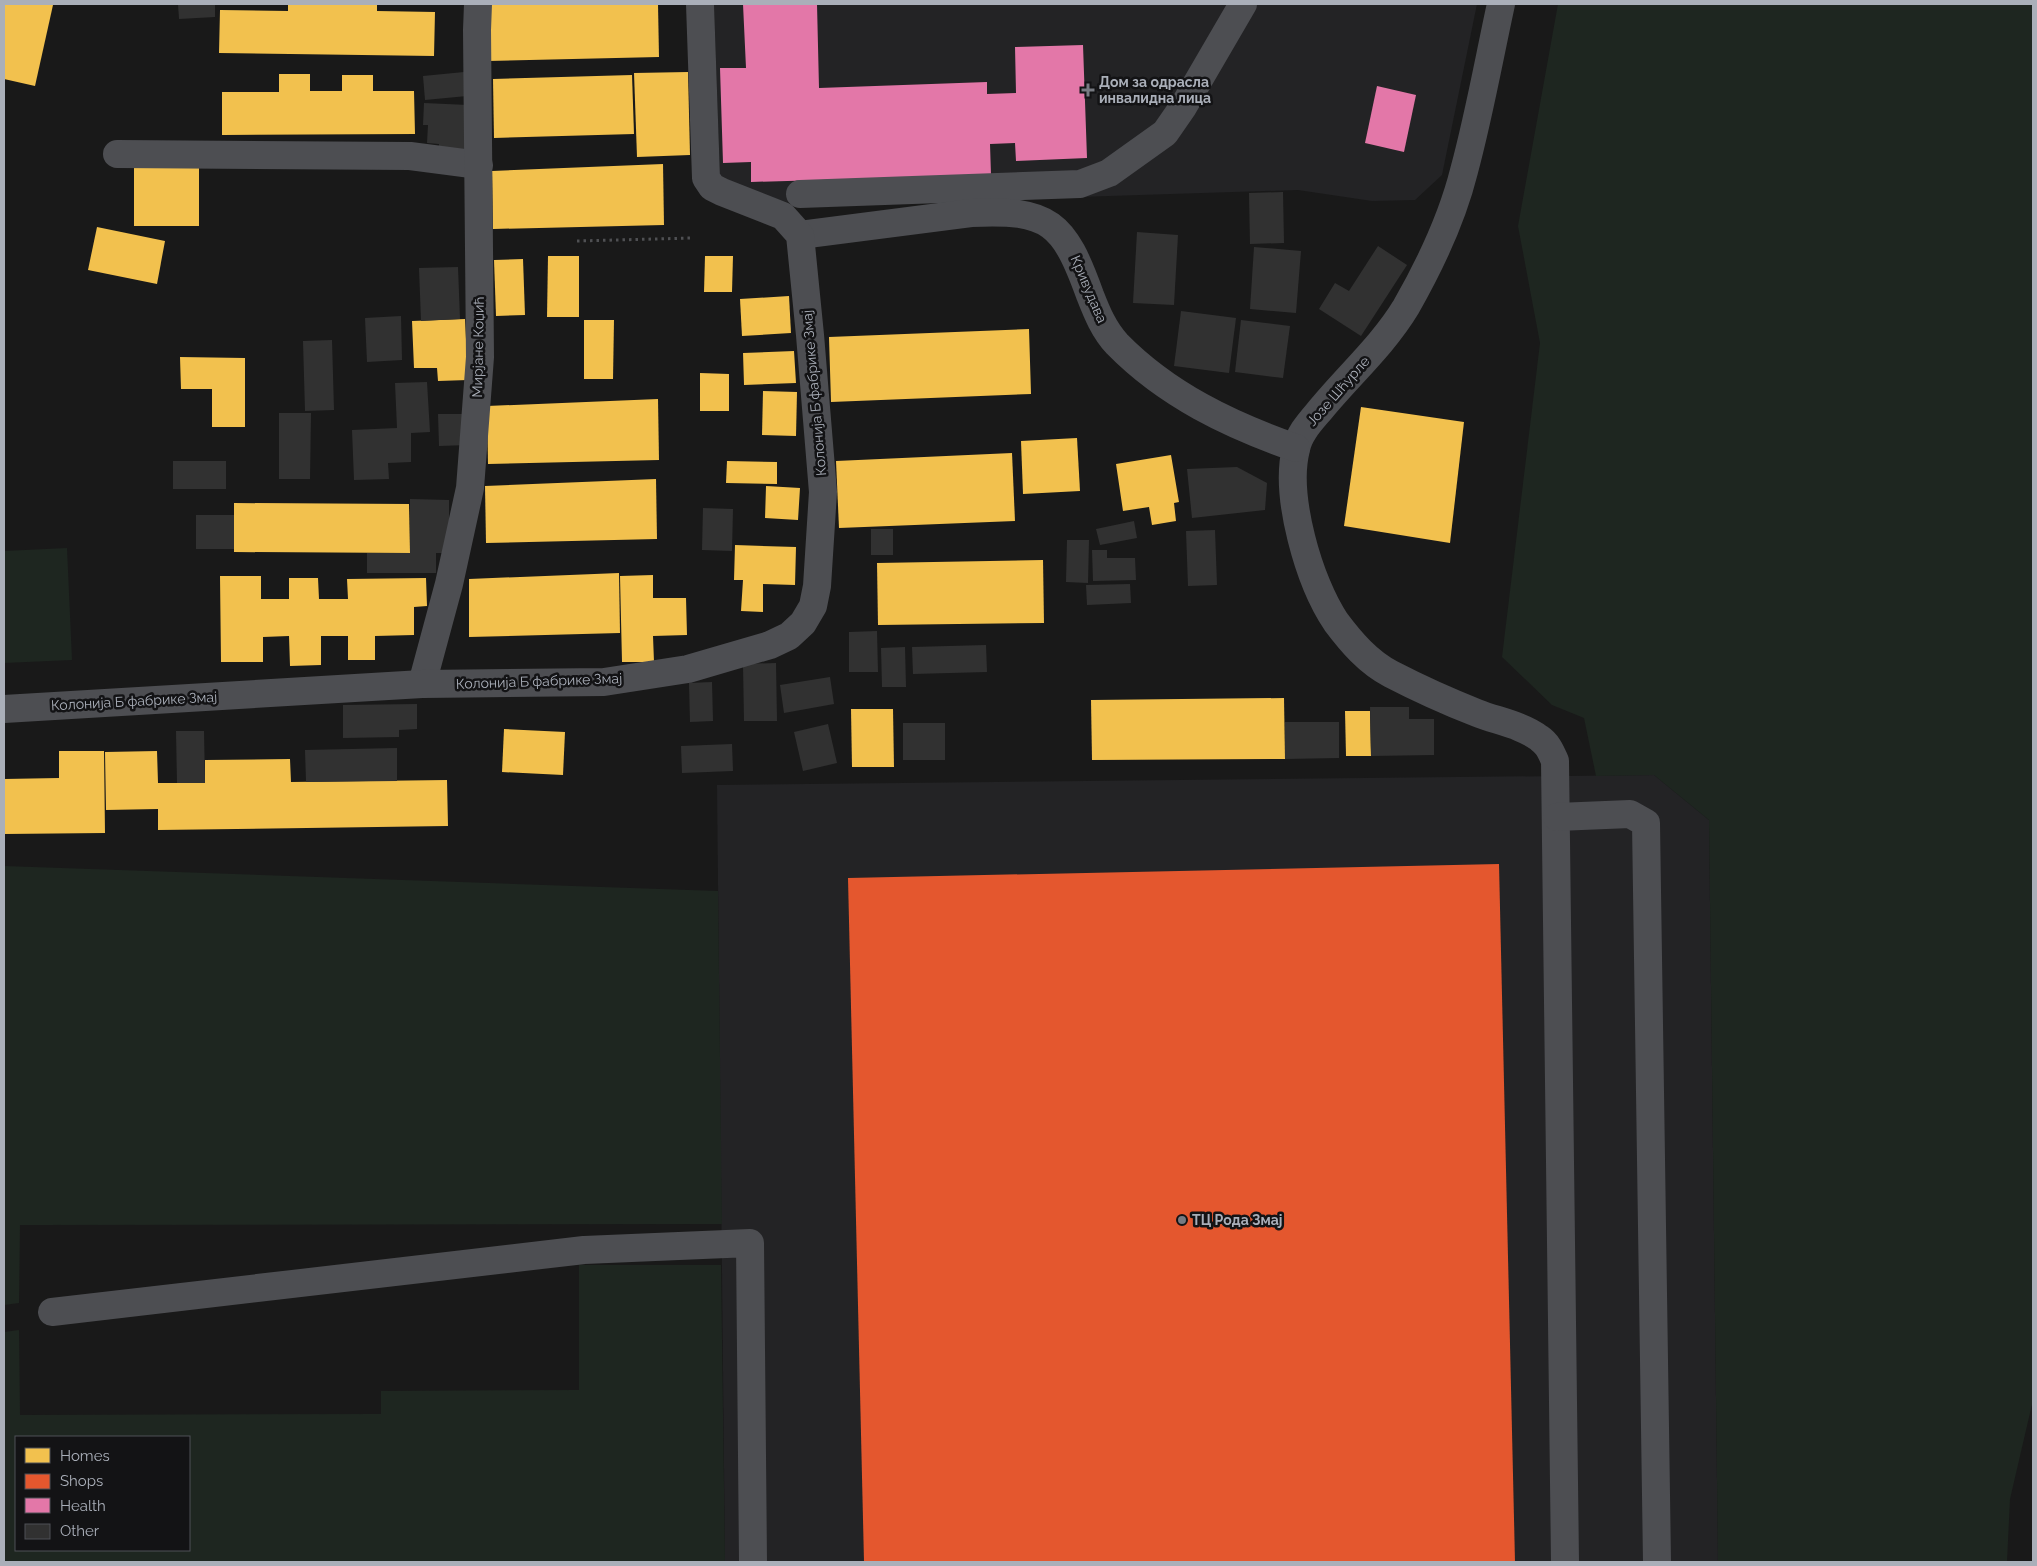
<svg xmlns="http://www.w3.org/2000/svg" width="2037" height="1566" font-family="Raleway,sans-serif">
	<style>
		.built { fill: #232325 }
		.green { fill: #1e2620; fill-rule: evenodd }
		.homes { fill: #f2c14e }
		.shops { fill: #e4572e }
		.health { fill: #e377a8 }
		.building { fill: #313131 }
		.lines { fill: none; stroke-linecap: round; stroke-linejoin: round }
		.path { stroke: #4f5053; stroke-width: 3; stroke-dasharray: 2.5 4; stroke-linecap: butt }
		.minor { stroke: #4d4e52; stroke-width: 28 }
		.poi-dot { fill: #777a81; stroke: #131315; stroke-width: 2 }
		.labels { text-anchor: middle; stroke-width: 5; stroke-linejoin: round; paint-order: stroke }
		.poi-label { font-size: 14px; font-weight: bold; fill: #aaafb9; stroke: #131315; text-anchor: start }
		.street-label { font-size: 14px; fill: #aaafb9; stroke: #131315 }
	</style>
	<rect width="100%" height="100%" fill="#191919"/>
	<g class="built">
		<path d="M714,4H1477L1442,175L1415,200L1372,201L1298,190L799,206L720,181Z"/>
		<path d="M1654,775L1709,820L1718,1562H725L717,785Z"/>
	</g>
	<g class="green">
		<path d="M1558,4H2033V1400L2010,1499L2007,1562H1718L1709,820L1654,775L1596,776L1584,718L1552,705L1502,657L1540,343L1518,226Z"/>
		<path d="M67,548L72,660L4,663V551Z"/>
		<path d="M4,866L718,891L722,1224L20,1225L19,1303L4,1305Z"/>
		<path d="M579,1265H721L725,1562H4V1332L19,1330L20,1415L381,1414V1391L579,1390ZM16,1437H189V1550H16Z"/>
	</g>
	<g class="homes">
		<path d="M4,4L53,5L35,86L4,79Z"/>
		<path d="M288,4H377V11L435,12L434,56L219,53L220,10L288,11Z"/>
		<path d="M487,4H658L659,57L488,61Z"/>
		<path d="M688,72L690,155L637,157L634,73Z"/>
		<path d="M279,74H310V91H342V75H373V91H414L415,134L222,135V92H279Z"/>
		<path d="M632,75L634,134L494,138L493,79Z"/>
		<rect x="134" y="159" width="65" height="67"/>
		<path d="M663,164L664,225L493,229L492,171Z"/>
		<path d="M97,227L165,241L157,284L88,270Z"/>
		<path d="M548,256H579V317H547Z"/>
		<path d="M705,256H733L732,292H704Z"/>
		<path d="M523,259L525,315L496,316L494,260Z"/>
		<path d="M789,296L791,333L742,336L740,299Z"/>
		<path d="M465,319L468,380L438,381L437,368H414L412,321Z"/>
		<path d="M584,320H614L613,379H584Z"/>
		<path d="M1029,329L1031,394L831,402L829,337Z"/>
		<path d="M794,351L796,383L744,385L743,353Z"/>
		<path d="M180,357L245,358V427H212V389H181Z"/>
		<path d="M700,373L729,374V411H700Z"/>
		<path d="M763,391L797,392L796,436L762,435Z"/>
		<path d="M658,399L659,460L488,464L487,406Z"/>
		<path d="M1361,407L1464,422L1450,543L1344,526Z"/>
		<path d="M1077,438L1080,491L1023,494L1021,441Z"/>
		<path d="M1012,453L1015,521L839,528L836,461Z"/>
		<path d="M1171,455L1179,502L1174,503L1176,521L1152,525L1149,507L1123,511L1116,464Z"/>
		<path d="M727,461L777,462V484L726,483Z"/>
		<path d="M656,479L657,539L486,543L485,486Z"/>
		<path d="M766,486L800,488L798,520L765,518Z"/>
		<path d="M234,503L409,504L410,553L234,552Z"/>
		<path d="M735,545L796,547L795,585L763,584V612L741,611L743,580H734Z"/>
		<path d="M1043,560L1044,623L878,625L877,563Z"/>
		<path d="M619,573L620,633L469,637V579Z"/>
		<path d="M653,575V598H686L687,635L653,636L654,662H622L620,576Z"/>
		<path d="M220,576H261V599H289V578H318L319,599H348L347,579L426,578L427,606L414,607V635L375,636V660H348V636H321V665L290,666L289,636L263,637V662H221Z"/>
		<path d="M1284,698L1285,759L1092,760L1091,700Z"/>
		<path d="M851,709H893L894,767H852Z"/>
		<path d="M1345,711H1370L1371,756H1346Z"/>
		<path d="M504,729L565,732L563,775L502,772Z"/>
		<path d="M59,751H104L105,833L4,834V779L59,778Z"/>
		<path d="M157,751L158,783H205V760L290,759L291,782L447,780L448,826L158,830V809L106,810L105,752Z"/>
	</g>
	<path class="shops" d="M1499,864L1515,1562H864L848,878Z"/>
	<g class="health">
		<path d="M743,4H817L819,88L987,82V94L1016,93L1015,47L1083,45L1087,158L1016,161L1015,143L990,144L991,175L751,182V162L723,163L720,68H746Z"/>
		<path d="M1377,86L1416,95L1404,152L1365,143Z"/>
	</g>
	<g class="building">
		<path d="M178,4H215V17L179,19Z"/>
		<path d="M464,72L467,96L425,100L423,76Z"/>
		<path d="M424,103L468,105L466,155L438,153L439,144L427,143L428,125H423Z"/>
		<path d="M1283,192L1284,243L1250,244L1249,193Z"/>
		<path d="M1137,232L1178,235L1174,305L1133,303Z"/>
		<path d="M1378,246L1407,265L1361,336L1319,309L1335,283L1349,291Z"/>
		<path d="M1254,247L1301,251L1296,313L1250,309Z"/>
		<path d="M458,267L460,319L421,321L419,268Z"/>
		<path d="M1181,311L1236,318L1229,373L1174,366Z"/>
		<path d="M401,316L402,360L367,362L365,318Z"/>
		<path d="M1241,320L1290,326L1283,378L1235,372Z"/>
		<path d="M332,340L334,410L305,411L303,341Z"/>
		<path d="M427,382L430,432L411,433V462L388,463L389,479L354,480L352,430L397,428L395,383Z"/>
		<path d="M279,413H311L310,479H279Z"/>
		<path d="M438,414H467L468,445L439,446Z"/>
		<rect x="173" y="461" width="53" height="28"/>
		<path d="M1237,467L1267,483L1265,510L1192,518L1187,469Z"/>
		<path d="M410,499L449,500V553H436V573H367V553H410Z"/>
		<path d="M703,508L733,509L732,551L702,550Z"/>
		<rect x="196" y="515" width="38" height="34"/>
		<path d="M1134,521L1137,538L1100,545L1096,529Z"/>
		<rect x="871" y="529" width="22" height="26"/>
		<path d="M1215,530L1217,585L1188,586L1186,531Z"/>
		<path d="M1067,540H1089L1088,583L1066,582Z"/>
		<path d="M1092,550H1107V558H1135L1136,580L1093,581Z"/>
		<path d="M1130,584L1131,603L1087,605L1086,585Z"/>
		<path d="M877,631L878,672H849V632Z"/>
		<path d="M986,645L987,672L913,674L912,647Z"/>
		<path d="M905,647L906,687H882L881,648Z"/>
		<path d="M776,663L777,721H744L743,664Z"/>
		<path d="M830,677L834,704L784,713L780,685Z"/>
		<path d="M712,682L713,721L690,722L689,683Z"/>
		<path d="M417,704V729L399,730V737L343,738V705Z"/>
		<path d="M1370,707H1409V719H1434V755L1371,756Z"/>
		<path d="M1285,722H1339V758L1285,759Z"/>
		<rect x="903" y="723" width="42" height="37"/>
		<path d="M828,724L837,763L803,771L794,732Z"/>
		<path d="M176,731H204L205,783H177Z"/>
		<path d="M732,744L733,771L682,773L681,746Z"/>
		<path d="M397,748V781L306,782L305,750Z"/>
	</g>
	<g class="lines">
		<path class="path" d="M577,241L692,238"/>
		<g class="minor">
			<path d="M1501,4C1489,59 1479,116 1464,171C1452,219 1430,265 1406,307C1383,345 1349,375 1321,409C1311,421 1299,433 1296,449C1284,496 1309,582 1336,622C1351,642 1368,662 1391,674C1418,688 1449,702 1477,713C1497,721 1522,725 1539,738C1548,744 1551,752 1555,761L1565,1562"/>
			<path d="M117,154L410,156L479,165"/>
			<path d="M800,194L1080,184L1109,173L1165,133L1183,107L1243,4"/>
			<path d="M800,235L971,213C1050,209 1064,223 1090,295C1097,313 1104,330 1117,344C1167,395 1230,425 1296,448"/>
			<path d="M422,684L449,584L470,488L480,357L477,30L478,4"/>
			<path d="M4,709L422,684L604,682L688,669L770,645L789,636L803,623L813,606L817,586L823,492L810,335L800,235L783,216L722,192L712,187L706,178L700,4"/>
			<path d="M1557,817L1630,814L1646,823L1657,1562"/>
			<path d="M52,1312L584,1250L750,1243L753,1562"/>
		</g>
	</g>
	<g class="poi-dot">
		<path d="M1085.5 82.5h5v5h5v5h-5v5h-5v-5h-5v-5h5z"/>
		<circle cx="1182" cy="1220" r="5"/>
	</g>
	<g class="labels">
		<g class="poi-label">
			<text x="1099" y="87">Дом за одрасла<tspan x="1099" dy="16">инвалидна лица</tspan></text>
			<text x="1192" y="1225">ТЦ Рода Змај</text>
		</g>
		<g class="street-label">
			<text transform="translate(1089 289) rotate(67)" y="5">Кривудава</text>
			<text transform="translate(478 347) rotate(-89)" y="5">Мирјане Коџић</text>
			<text transform="translate(1338 391) rotate(-49)" y="5">Јозе Шћурле</text>
			<text transform="translate(814 393) rotate(-95)" y="5">Колонија Б фабрике Змај</text>
			<text transform="translate(539 681) rotate(-2)" y="5">Колонија Б фабрике Змај</text>
			<text transform="translate(134 701) rotate(-3)" y="5">Колонија Б фабрике Змај</text>
		</g>
	</g>
	<rect width="2037" height="1566" fill="none" stroke="#aaafb9" stroke-width="10"/>
	<rect x="15" y="1436" width="175" height="115" fill="#131315" stroke="#4f5157"/>
	<rect x="25" y="1448" width="25" height="15" fill="#f2c14e" stroke="#4f5157"/>
	<text x="60" y="1461" font-size="15" fill="#aaafb9">Homes</text>
	<rect x="25" y="1474" width="25" height="15" fill="#e4572e" stroke="#4f5157"/>
	<text x="60" y="1486" font-size="15" fill="#aaafb9">Shops</text>
	<rect x="25" y="1498" width="25" height="15" fill="#e377a8" stroke="#4f5157"/>
	<text x="60" y="1511" font-size="15" fill="#aaafb9">Health</text>
	<rect x="25" y="1524" width="25" height="15" fill="#313131" stroke="#4f5157"/>
	<text x="60" y="1536" font-size="15" fill="#aaafb9">Other</text>
</svg>
